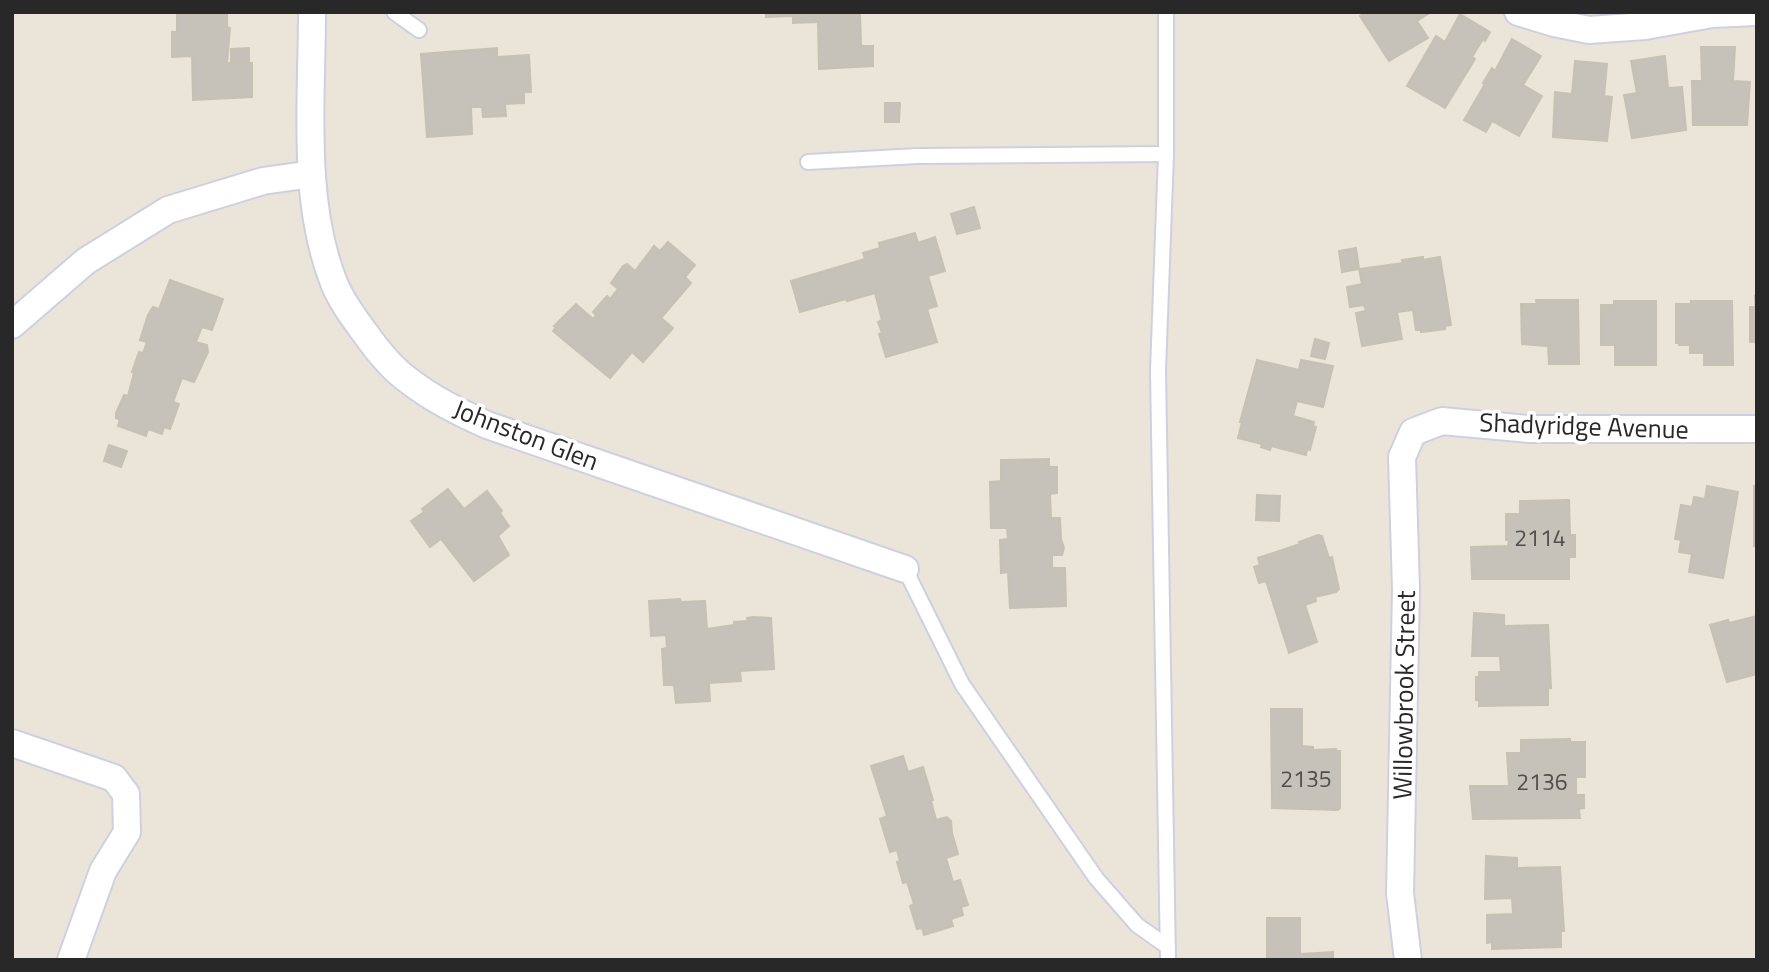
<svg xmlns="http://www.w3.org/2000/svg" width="1769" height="972" font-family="'Titillium Web',sans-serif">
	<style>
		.building { fill: #c6c1b9; stroke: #c6c1b3; stroke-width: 2 }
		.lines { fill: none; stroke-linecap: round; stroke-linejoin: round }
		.lane-casing { stroke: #ced0e1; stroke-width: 18 }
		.street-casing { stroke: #ced0e1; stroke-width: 30 }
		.lane { stroke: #fff; stroke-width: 14 }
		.street { stroke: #fff; stroke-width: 26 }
		.labels { text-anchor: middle; stroke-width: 7; stroke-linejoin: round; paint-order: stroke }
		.number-label { font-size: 23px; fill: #504e4c }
		.street-label { font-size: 26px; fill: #282828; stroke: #fff }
	</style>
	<rect width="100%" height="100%" fill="#ebe5d9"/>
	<g class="building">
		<path d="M177,12H227V27L230,28L227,63H252V97L193,100L192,56L172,57V32H177Z"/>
		<path d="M766,12H860L861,46H873V66L819,69L818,22L793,23V16L766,17Z"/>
		<path d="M1366,12H1431L1417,21L1428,38L1389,61L1360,16Z"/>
		<path d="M1460,14L1490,32L1485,41L1483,39L1472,57L1475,59L1445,108L1407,86L1436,36L1445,42Z"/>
		<path d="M1512,39L1541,56L1523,85L1542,96L1519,136L1492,121L1486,132L1464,120L1485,84L1483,83L1492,68L1495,71Z"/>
		<path d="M1701,47H1735L1733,81L1750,82L1747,125H1693L1692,81H1702Z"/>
		<path d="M249,48V62H231V49Z"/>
		<path d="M497,48V57L529,55L531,92H524V103L505,104L506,116L483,117L482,107H471L472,134L427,137L421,54Z"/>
		<path d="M1665,56L1668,88L1682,87L1686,130L1632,138L1624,95L1637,93L1631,61Z"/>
		<path d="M1575,61L1607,64L1604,96L1612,97L1607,141L1553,137L1555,92L1572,94Z"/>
		<path d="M885,103H900L899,122H885Z"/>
		<path d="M974,207L980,228L957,234L951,214Z"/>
		<path d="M915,233L918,243L935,237L945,271L928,276L937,306L927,309L937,342L886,357L879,334L882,333L878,322L882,320L875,293L847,301L846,299L800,312L791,281L865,259L863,253L880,248L879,243Z"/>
		<path d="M668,242L695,265L685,277L691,283L661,318L673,328L643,362L632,352L610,378L553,331L556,327L554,326L576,304L593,319L596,315L593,312L607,296L610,299L618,289L611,283L623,266L627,264L635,271L654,246L660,251Z"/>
		<path d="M1356,248L1359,269L1342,272L1339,251Z"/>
		<path d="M1423,257V260L1440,257L1451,325L1445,326V329L1421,332V330H1416L1413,310L1397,312L1402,339L1362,346L1356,313L1366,311L1364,305L1350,307L1347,287L1362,284L1359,269L1403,263L1402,260Z"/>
		<path d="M170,280L223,299L212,330L202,327L196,342L207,345L208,352L194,382L182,378L173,402L179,404L170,429L164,427L162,434L148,429L146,436L118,426L120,420L116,418V413L124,395L128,396L134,373L132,372L139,352L143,353L147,342L140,340L148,315L153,307L159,309Z"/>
		<path d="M1755,295L1757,342H1750V307H1756Z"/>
		<path d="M1536,300H1578L1579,364H1549L1548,346L1522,344L1521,304H1537Z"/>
		<path d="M1614,301H1656V365H1615V345H1601V305H1614Z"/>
		<path d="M1691,301H1732L1733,365H1704V353H1690V345H1679V343H1676V304H1691Z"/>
		<path d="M1315,339L1329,343L1325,359L1311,356Z"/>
		<path d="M1257,360L1299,370L1301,360L1333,366L1323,407L1297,401L1293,416L1314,422L1313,426L1316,427L1310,450L1307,449L1306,455L1271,446L1270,450L1261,447L1262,444L1238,438L1242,422H1240Z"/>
		<path d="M109,445L127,451L121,467L104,461Z"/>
		<path d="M1049,459V467H1057V493L1050,494L1051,518H1060L1061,539L1064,548L1062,555H1052V568H1065L1066,606L1010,608L1008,572L1001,573L1000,540L1008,539L1007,528H991L990,482L1001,481V460Z"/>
		<path d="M1707,486L1738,492L1723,578L1689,572L1692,554L1679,552L1681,540L1675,539L1681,505L1692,507L1694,497L1705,499Z"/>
		<rect x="1754" y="486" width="3" height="60"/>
		<path d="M448,489L464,509L487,491L502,511L500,513L509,526L498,536L509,555L474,581L441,539L430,547L411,521L424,512L422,509Z"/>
		<path d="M1257,495L1280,496L1279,521L1256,520Z"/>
		<path d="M1569,500L1570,535H1575V557H1569V579H1472L1471,547L1508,546L1509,540H1506V514H1520V501Z"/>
		<path d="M1318,535L1322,536L1329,558L1332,557L1339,589L1336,592L1315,597L1316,601L1305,605L1317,642L1289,653L1266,581L1259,583L1254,567L1260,565L1258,558L1300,544L1299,542Z"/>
		<path d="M680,599L681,602L705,601L707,629L734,625V622L748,621L747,618L753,617L771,618L774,669L740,671L741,681L709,683L710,701L676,703L674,685H664L662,649L667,648L666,635L651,636L649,601Z"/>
		<path d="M1474,613L1504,615V626L1548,625L1551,688H1548V705L1479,706V700H1476V677H1479V672H1501L1500,656H1472Z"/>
		<path d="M1757,616V674L1727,682L1710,625L1728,620L1729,623Z"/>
		<path d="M1271,709H1302V746L1313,747V750L1336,749V751H1340V808L1338,810L1272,808Z"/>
		<path d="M1570,739V742H1585V777H1576V795H1584V808L1579,809L1580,818L1473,819L1470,786H1509L1507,753H1521V740Z"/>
		<path d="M903,756L908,772L923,767L933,800L931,801L936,820L947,817L951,821L952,833L958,854L946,858L953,882L960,880L968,905L961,907L963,915L951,919L953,926L924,935L922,928L917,929L910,906L914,904L907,882L903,883L897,862L900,861L897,850L890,852L880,819L887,816L871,766Z"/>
		<path d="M1486,856L1517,858V868L1560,867L1564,931H1561V947L1492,949V942L1487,943V915L1513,914L1512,898L1485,899Z"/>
		<path d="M1267,918H1300V954L1333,952V960H1267Z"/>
	</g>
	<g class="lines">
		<defs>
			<g id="lane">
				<path d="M394,12L419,30"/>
				<path d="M1166,12V154L1158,371L1168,960"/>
				<path d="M808,162L918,156L1166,154"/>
				<path d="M905,569L962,684L1096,878L1137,925L1168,947"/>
			</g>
			<g id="street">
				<path d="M312,12C312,100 301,200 334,283C341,301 354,318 365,333C377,350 391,368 408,380C432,399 459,412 487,425L905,569"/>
				<path d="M1518,12L1554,23L1589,30L1645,26L1712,14L1757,12"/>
				<path d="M12,325L86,261L168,210L263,181L312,174"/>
				<path d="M12,743L114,778L126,794L127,832L103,871L71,960"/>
				<path d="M1408,960L1400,893L1406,589L1402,457L1413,432L1442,421L1529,429H1757"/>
			</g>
		</defs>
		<use href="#lane" class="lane-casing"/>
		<use href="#street" class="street-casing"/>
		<use href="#lane" class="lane"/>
		<use href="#street" class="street"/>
	</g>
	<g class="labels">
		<g class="number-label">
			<text x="1540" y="546">2114</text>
			<text x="1306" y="787">2135</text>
			<text x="1542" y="790">2136</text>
		</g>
		<g class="street-label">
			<text transform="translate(1584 426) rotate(2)" y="9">Shadyridge Avenue</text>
			<text transform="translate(526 435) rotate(21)" y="9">Johnston Glen</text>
			<text transform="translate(1404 695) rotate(-89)" y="9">Willowbrook Street</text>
		</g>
	</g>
	<rect width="1769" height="972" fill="none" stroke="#282828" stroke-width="28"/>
</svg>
